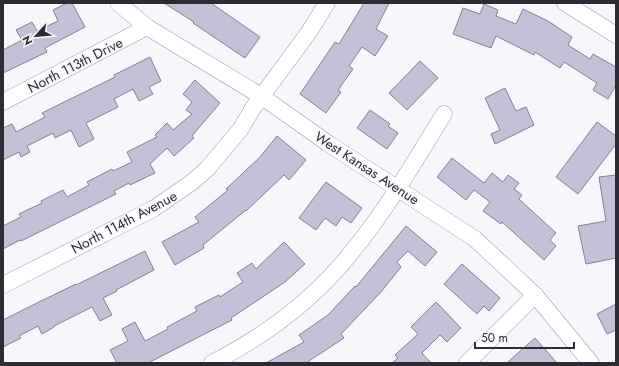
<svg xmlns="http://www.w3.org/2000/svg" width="619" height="366" font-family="Jost,sans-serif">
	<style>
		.building { fill: #c4c0d7; stroke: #848096 }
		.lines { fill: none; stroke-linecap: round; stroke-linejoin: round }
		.minor-casing { stroke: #9d99af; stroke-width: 17 }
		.minor { stroke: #fff; stroke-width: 16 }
		.labels { text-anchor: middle; stroke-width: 3; stroke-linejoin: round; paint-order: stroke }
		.street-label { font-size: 14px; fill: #2d2b34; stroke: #f7f7fb }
	</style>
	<rect width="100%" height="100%" fill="#f7f7fb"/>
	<g class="building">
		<path d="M67,3H72L85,27L45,48L47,52L3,73V50L22,40L16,30L32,22L37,31L58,21L53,10Z"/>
		<path d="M164,3H211L260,37L245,58L193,23L194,22Z"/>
		<path d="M364,3H389L376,29L388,36L375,56L362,47L349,66L353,69L338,90L341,92L326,113L300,94L335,42L339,44Z"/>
		<path d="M484,4L498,10L496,16L516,24L523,9L548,21L572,37L568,45L590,59L593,54L616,67V85L608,99L593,90L597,83L564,62L560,68L535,52L534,55L496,36L491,48L453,34L463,8L480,14Z"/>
		<path d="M150,57L161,81L149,87L153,94L139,101L133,89L114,99L118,107L86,123L94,139L79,147L71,130L55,138L53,133L27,146L30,152L21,157L19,152L3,160V128L12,124L16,132L45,117L42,113L115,77L114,75Z"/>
		<path d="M420,61L438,78L407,110L389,93Z"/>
		<path d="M195,80L220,103L192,136L194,138L174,156L167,148L150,164L155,173L130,185L129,183L114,191L116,194L21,241L20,240L3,249V226L21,217L19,214L42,203L41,201L63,190L67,197L89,185L87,182L112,169L113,171L132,162L127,152L157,137L155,135L167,123L173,130L192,114L186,110L192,102L183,94Z"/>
		<path d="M505,88L516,111L526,107L534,125L495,144L491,134L500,130L485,98Z"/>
		<path d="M370,110L390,124L388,126L398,133L387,149L357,128Z"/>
		<path d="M597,122L616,136V144L578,194L556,177Z"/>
		<path d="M277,136L306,160L289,180L284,175L246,211V210L203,245L204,248L175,265L162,242L199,222L195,217L228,190L226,189L260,157Z"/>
		<path d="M452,158L484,183L492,173L503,182L508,175L519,183L514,189L522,195L519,199L556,233L550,240L556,246L544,260L502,222L501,224L483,211L490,202L474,190L466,200L437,177Z"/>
		<path d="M616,175V258L586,264L578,226L606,221L599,177Z"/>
		<path d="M326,182L362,208L351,223L342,217L336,226L325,218L316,230L299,218Z"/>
		<path d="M406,226L437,252L425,266L408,251L397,262L401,267L381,292L341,334L344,338L306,363H266L304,342L299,335L328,315L355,286L356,287Z"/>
		<path d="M284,242L305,264L285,282L231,318L232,320L148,363H117L110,350L128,341L122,329L135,322L145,341L168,329L167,327L197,311L195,307L219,295L220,297L243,282L237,273L252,263L256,269Z"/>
		<path d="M145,251L154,270L116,290L117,291L103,298L112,315L100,321L92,307L54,326V327L42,334L38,326L19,336L21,338L3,347V320L41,301L76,284V285Z"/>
		<path d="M462,264L500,298L489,311L484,306L477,314L444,284Z"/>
		<path d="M436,302L461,328L447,342L440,335L422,353L431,363H392L398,358L395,355L418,334L411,327Z"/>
		<path d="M616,304V330L607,334L597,314Z"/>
		<path d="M535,338L557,363H507L519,352Z"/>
	</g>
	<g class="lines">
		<defs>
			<g id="minor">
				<path d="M118,3L147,27L261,96L329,144L475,239L535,295L591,363"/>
				<path d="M565,3L616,35"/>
				<path d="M3,102L147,27"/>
				<path d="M3,285L153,209L191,183L207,169L240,130L253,108L309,32L327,3"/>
				<path d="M212,363C267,335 317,297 355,248C389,206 416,159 444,114"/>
				<path d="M467,363L535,295"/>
			</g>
		</defs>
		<use href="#minor" class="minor-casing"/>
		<use href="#minor" class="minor"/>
	</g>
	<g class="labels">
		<g class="street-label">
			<text transform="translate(75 65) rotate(-27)" y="5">North 113th Drive</text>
			<text transform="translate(367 168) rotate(33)" y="5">West Kansas Avenue</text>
			<text transform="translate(124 222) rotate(-28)" y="5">North 114th Avenue</text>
		</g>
	</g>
	<rect width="619" height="366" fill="none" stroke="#2d2b34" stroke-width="8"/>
	<g transform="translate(36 36) rotate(243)" stroke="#f7f7fb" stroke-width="3" paint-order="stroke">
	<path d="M0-3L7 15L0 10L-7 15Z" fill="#2d2b34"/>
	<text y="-6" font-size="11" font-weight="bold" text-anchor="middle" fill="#2d2b34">N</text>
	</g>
	<path d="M475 342v6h99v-6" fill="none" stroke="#2d2b34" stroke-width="2"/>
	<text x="481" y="342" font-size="12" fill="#2d2b34" stroke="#f7f7fb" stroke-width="3" paint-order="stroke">50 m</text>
</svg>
